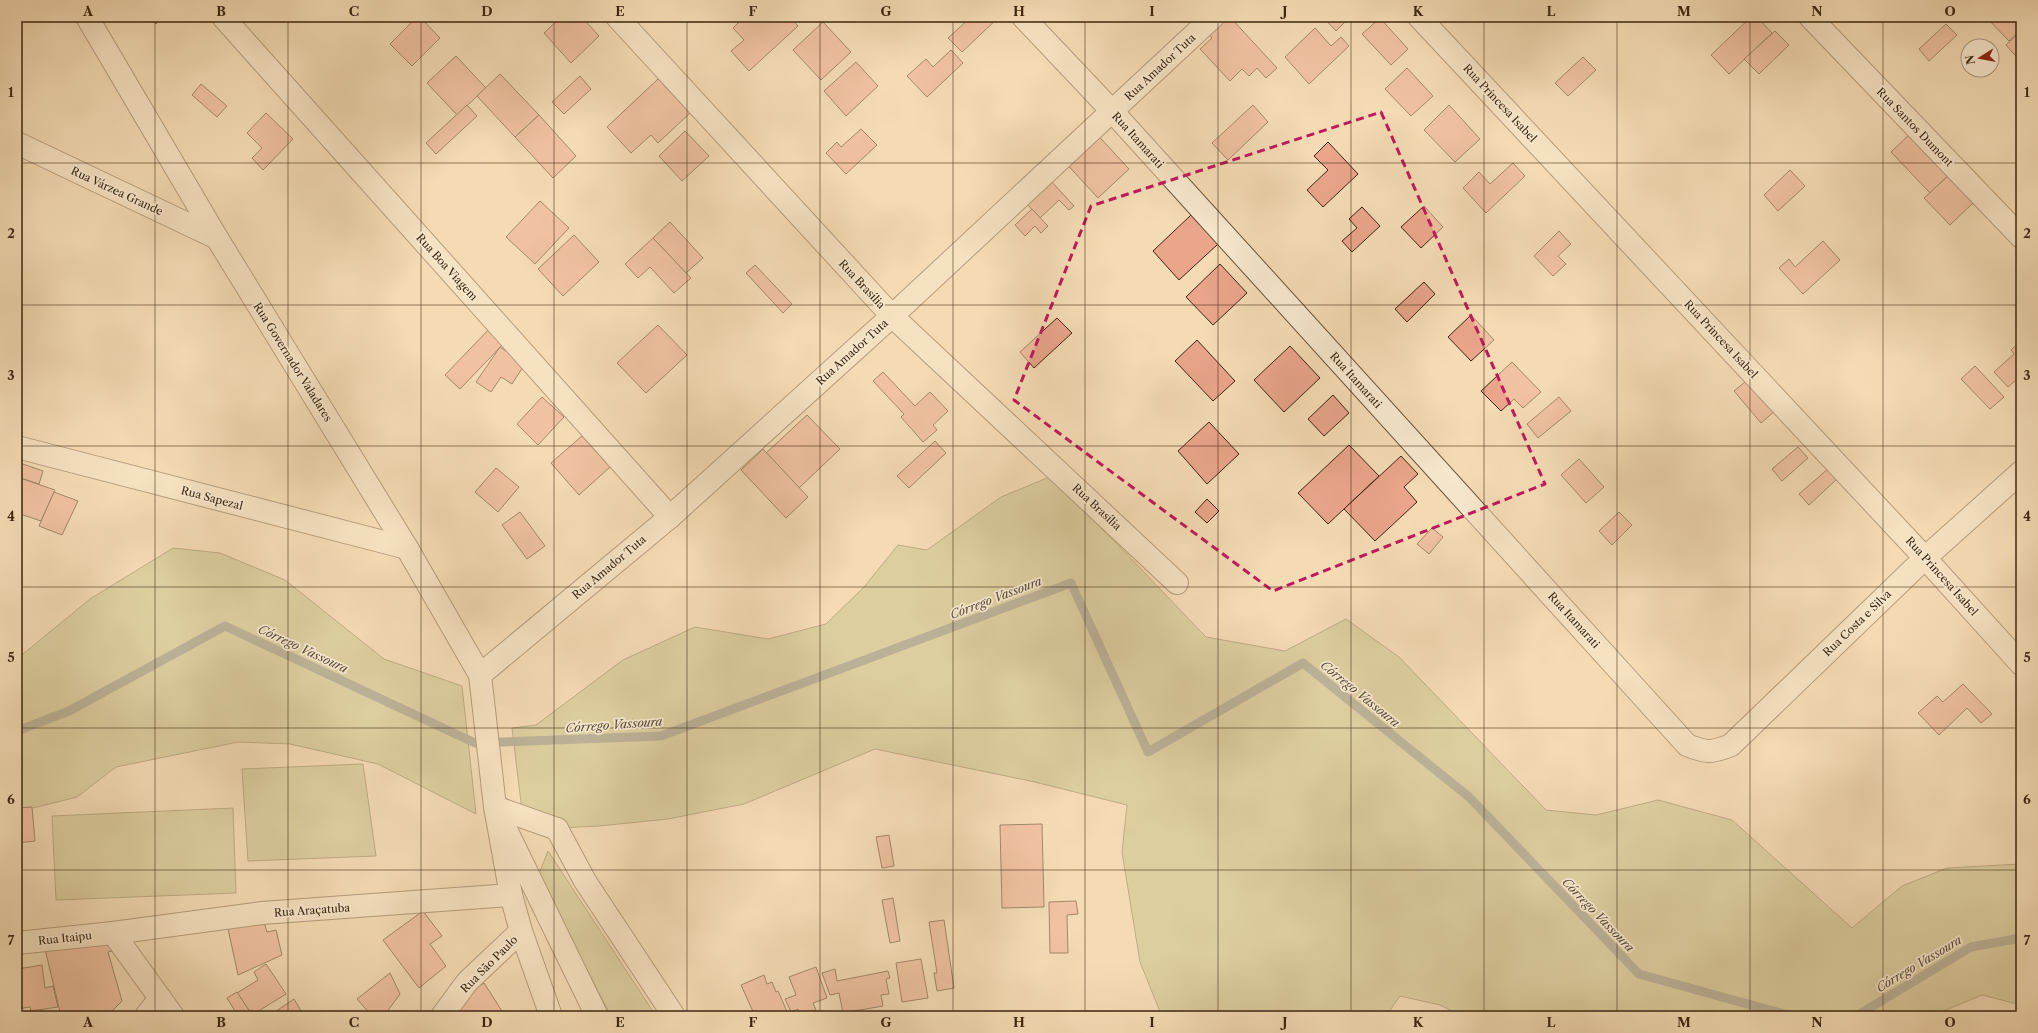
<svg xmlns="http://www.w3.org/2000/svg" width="2038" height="1033" font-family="'Libre Caslon Text',serif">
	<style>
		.green { fill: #c2be88; stroke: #7f724b }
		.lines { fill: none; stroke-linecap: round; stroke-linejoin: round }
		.stream { stroke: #797e74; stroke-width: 9 }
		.building { fill: #eaa58b; stroke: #3c260e }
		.minor-casing { stroke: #6a5338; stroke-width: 24 }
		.tertiary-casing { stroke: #6a5338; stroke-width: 24 }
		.minor { stroke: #f8e8ce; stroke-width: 22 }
		.tertiary { stroke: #f8e8ce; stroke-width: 22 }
		.marked { fill: none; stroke: #c2185b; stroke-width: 3; stroke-dasharray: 8 5; stroke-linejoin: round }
		.grid { fill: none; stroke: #3c260e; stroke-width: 1; stroke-opacity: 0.55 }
		.labels { text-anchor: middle; stroke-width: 3.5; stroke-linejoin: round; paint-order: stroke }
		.street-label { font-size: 11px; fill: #3c260e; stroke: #f8e8ce }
		.water-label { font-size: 12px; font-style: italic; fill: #554a38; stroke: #f8e8ce }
		.neatline { fill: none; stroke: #3c260e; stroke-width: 1.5 }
		.grid-label { font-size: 13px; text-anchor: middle; font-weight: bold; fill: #3c260e }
	</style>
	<rect width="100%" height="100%" fill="#f4dbb4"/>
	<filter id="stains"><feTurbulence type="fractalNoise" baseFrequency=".005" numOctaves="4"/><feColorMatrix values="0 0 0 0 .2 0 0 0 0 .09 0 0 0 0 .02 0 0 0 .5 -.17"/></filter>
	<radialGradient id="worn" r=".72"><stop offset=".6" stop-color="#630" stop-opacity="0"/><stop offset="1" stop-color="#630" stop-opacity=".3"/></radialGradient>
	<g class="green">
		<path d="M1052,476L1206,637L1285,651L1346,619L1399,657L1546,810L1596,815L1658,800L1732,820L1852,928L1902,886L1947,868L2020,864L2021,1005L1982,995L1932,1016H1462L1440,1005L1400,996L1386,1016H1169L1161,1014L1140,962L1122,852L1127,805L1035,782L875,749L744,804L668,819L599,826L557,828L523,819L512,728L536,725L623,660L695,627L768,639L826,624L864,587L898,545L927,550L1001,497Z"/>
		<path d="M173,548L220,553L285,580L384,659L462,686L476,814L378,764L290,744L238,742L116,767L77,797L17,812V659L90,599Z"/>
		<path d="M363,764L376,856L248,861L242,769Z"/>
		<path d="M233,808L236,893L56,900L52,816Z"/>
		<path d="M548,851L656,1016H611L538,876Z"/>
	</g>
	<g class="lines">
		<g class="stream">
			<path d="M17,731L69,711L225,626L475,743L661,736L1071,583L1148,752L1303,663L1469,797L1639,974L1791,1016"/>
			<path d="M1856,1016L1971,947L2021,938"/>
		</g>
	</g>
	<g class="building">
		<path d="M150,17H164L156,24Z"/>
		<path d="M417,17H420L440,38L412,66L390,44Z"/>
		<path d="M561,17H582L599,36L571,63L544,33Z"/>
		<path d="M744,17H790L798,26L749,71L731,51L744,40L733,28Z"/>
		<path d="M971,17H999L962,52L948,38Z"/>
		<path d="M1217,17H1230L1277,68L1266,78L1257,68L1249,76L1242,69L1230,81L1200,49L1212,38L1204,29Z"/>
		<path d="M1323,17H1350L1336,31Z"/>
		<path d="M1751,17H1757L1772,33L1729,74L1711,55Z"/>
		<path d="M1986,17H2021V30L2009,41Z"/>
		<path d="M1380,18L1408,49L1391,65L1362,34Z"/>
		<path d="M823,22L851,52L821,80L793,50Z"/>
		<path d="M1946,24L1957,35L1929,61L1919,49Z"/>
		<path d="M1315,28L1331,46L1341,37L1349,46L1309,84L1285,57Z"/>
		<path d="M1775,31L1789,45L1759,74L1744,59Z"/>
		<path d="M2021,31V62L2006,45Z"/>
		<path d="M951,50L963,63L927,97L907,76L926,59L933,67Z"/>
		<path d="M456,56L486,88L457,115L427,83Z"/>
		<path d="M1583,57L1596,70L1568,96L1555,83Z"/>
		<path d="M856,62L878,86L846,116L824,91Z"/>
		<path d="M1407,68L1433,96L1411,116L1385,89Z"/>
		<path d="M500,74L539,115L515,137L477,96Z"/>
		<path d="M580,76L591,89L564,114L552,102Z"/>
		<path d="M658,79L690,113L658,143L651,135L631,153L607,127Z"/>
		<path d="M201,84L227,106L217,117L192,95Z"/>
		<path d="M467,105L477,116L436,154L426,143Z"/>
		<path d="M1253,105L1268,122L1228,160L1212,143Z"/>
		<path d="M1449,105L1480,139L1455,162L1424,130Z"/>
		<path d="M266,113L293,139L263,170L252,158L262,148L247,133Z"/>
		<path d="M539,115L576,156L553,178L515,137Z"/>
		<path d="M861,129L877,145L846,174L826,153L837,142L841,147Z"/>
		<path d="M1093,130L1129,169L1098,198L1062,159Z"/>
		<path d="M685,131L709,156L682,181L659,156Z"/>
		<path d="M1910,134L1949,175L1930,193L1891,152Z"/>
		<path d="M1328,142L1358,174L1323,207L1307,190L1328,170L1314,156Z"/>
		<path d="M1513,163L1525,176L1486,213L1463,188L1479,172L1490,184Z"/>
		<path d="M1790,170L1805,186L1778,211L1764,195Z"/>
		<path d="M1949,175L1974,202L1950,225L1924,198Z"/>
		<path d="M1051,181L1074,206L1069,210L1059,200L1040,218L1027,204Z"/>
		<path d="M540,201L569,228L535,264L506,237Z"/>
		<path d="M1424,206L1443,227L1421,248L1401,227Z"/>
		<path d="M1362,207L1380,226L1352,252L1342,241L1357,228L1349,219Z"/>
		<path d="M1032,209L1048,226L1041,233L1035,226L1025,236L1015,225Z"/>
		<path d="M1191,215L1218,244L1179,280L1153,251Z"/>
		<path d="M670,222L703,258L686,273L653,238Z"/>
		<path d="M1559,231L1571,244L1558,256L1566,264L1553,276L1534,256Z"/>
		<path d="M574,235L599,262L563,296L538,269Z"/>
		<path d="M653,238L691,278L674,293L650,267L638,278L625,264Z"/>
		<path d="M1823,241L1840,260L1803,294L1779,268L1789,259L1795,267Z"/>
		<path d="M1220,264L1247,293L1213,325L1186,297Z"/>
		<path d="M755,265L792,304L783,313L746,273Z"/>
		<path d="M1424,282L1435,294L1407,322L1395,309Z"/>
		<path d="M1471,315L1494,340L1471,361L1448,337Z"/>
		<path d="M1057,318L1072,333L1034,368L1020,352Z"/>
		<path d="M493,325L508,339L460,389L445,375Z"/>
		<path d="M658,325L687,355L646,393L617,363Z"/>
		<path d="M1197,340L1235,381L1213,401L1175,361Z"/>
		<path d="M2021,341V376L2008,387L1994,372L2014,354L2011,350Z"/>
		<path d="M1290,346L1320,378L1284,412L1254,380Z"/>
		<path d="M500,347L525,364L512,384L501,377L491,392L476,382Z"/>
		<path d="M1512,362L1541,392L1523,408L1514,399L1501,411L1481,391Z"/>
		<path d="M1975,366L2004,397L1990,409L1961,379Z"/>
		<path d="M883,372L915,406L930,392L948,411L933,425L937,430L923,442L901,417L904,414L873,381Z"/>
		<path d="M1750,378L1776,410L1761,423L1734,391Z"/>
		<path d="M1333,395L1349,413L1324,436L1308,419Z"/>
		<path d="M542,397L564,417L538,445L517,424Z"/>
		<path d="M1559,397L1571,411L1538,438L1527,424Z"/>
		<path d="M807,415L840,449L799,488L766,453Z"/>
		<path d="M1209,422L1239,454L1207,484L1178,451Z"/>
		<path d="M582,436L610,467L579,495L551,463Z"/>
		<path d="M935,441L946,453L909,488L897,476Z"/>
		<path d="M1349,445L1379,476L1328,524L1298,493Z"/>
		<path d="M1798,447L1808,458L1782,481L1772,469Z"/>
		<path d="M763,449L808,497L786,518L741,470Z"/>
		<path d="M1401,456L1418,474L1404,487L1417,502L1375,541L1344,509Z"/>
		<path d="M1579,459L1604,487L1586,503L1561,475Z"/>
		<path d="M20,463L43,471L39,484L17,477Z"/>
		<path d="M496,468L519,487L498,512L475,492Z"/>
		<path d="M1829,468L1838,478L1809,505L1799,494Z"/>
		<path d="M17,477L55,490L41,521L17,513Z"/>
		<path d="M54,492L78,501L62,535L39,526Z"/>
		<path d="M1207,499L1219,511L1207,523L1195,512Z"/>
		<path d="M520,512L545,546L527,559L502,525Z"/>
		<path d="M1619,512L1632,525L1612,545L1599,531Z"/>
		<path d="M1432,528L1443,537L1429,554L1417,544Z"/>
		<path d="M1963,684L1992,714L1981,723L1967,708L1939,735L1918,713L1937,696L1943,702Z"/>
		<path d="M32,807L35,841L17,843V808Z"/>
		<path d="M1042,824L1044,907L1002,908L1000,825Z"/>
		<path d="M889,835L894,866L882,868L876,837Z"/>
		<path d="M893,898L900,941L890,943L882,900Z"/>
		<path d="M1076,901L1078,914L1067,915L1068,953H1050L1049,902Z"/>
		<path d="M423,911L442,936L430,944L446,966L419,988L383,940Z"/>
		<path d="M944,920L954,988L937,991L934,973H937L929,922Z"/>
		<path d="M264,922L267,932L276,930L282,955L238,975L227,924Z"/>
		<path d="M107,943L113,951L108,952L122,1001L107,1016H61L45,949Z"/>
		<path d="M921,959L928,998L902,1002L896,963Z"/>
		<path d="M266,964L286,994L252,1015L237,993L258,980L254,972Z"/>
		<path d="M42,965L45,988L53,986L58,1007L31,1011L30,1007L17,1009V969Z"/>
		<path d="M816,967L827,998L813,1003L816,1010L801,1016L798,1009L791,1012L785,999L796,995L789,977Z"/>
		<path d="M835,969L837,981L888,971L890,978L886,979L889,994L881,995L883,1006L843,1013L839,993L830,995L822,973Z"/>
		<path d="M390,973L400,994L384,1016H372L357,999Z"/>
		<path d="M764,975L767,984L772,982L776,992L778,991L789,1016H755L741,985Z"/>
		<path d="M484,983L502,1011L494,1016H450L455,1001Z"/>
		<path d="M237,992L252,1015L250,1016H238L227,998Z"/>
		<path d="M294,999L304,1016H269Z"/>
	</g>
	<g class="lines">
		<defs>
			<g id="minor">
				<path d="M223,17L670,517"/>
				<path d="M617,17L892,316L1177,583"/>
				<path d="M1023,17L1112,111L1687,745C1706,753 1712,753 1731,745L1925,558L2021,472"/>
				<path d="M1419,17L1925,558L2021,664"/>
				<path d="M1810,17L2021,237"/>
				<path d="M17,143L217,238"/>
				<path d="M17,447L407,548"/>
				<path d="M480,675L670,517L892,316L1213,17"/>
				<path d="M113,933L173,1016"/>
				<path d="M17,943L113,933L262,913L511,895"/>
				<path d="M146,1016L160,998"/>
				<path d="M442,1016L467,982L521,931"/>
				<path d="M551,1016L521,931L511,895L495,807L557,829"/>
			</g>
			<g id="tertiary">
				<path d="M87,17L217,238L407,548L480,675L495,807L597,1016"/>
				<path d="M557,829L585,881L674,1016"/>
			</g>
		</defs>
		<use href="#minor" class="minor-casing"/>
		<use href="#tertiary" class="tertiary-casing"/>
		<use href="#minor" class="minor"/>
		<use href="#tertiary" class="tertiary"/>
	</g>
	<path d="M0 0H2038V1033H0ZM1381,112L1545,484L1273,591L1014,400L1091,206Z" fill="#f4dbb4" fill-opacity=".55" fill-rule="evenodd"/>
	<path class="marked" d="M1381,112L1545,484L1273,591L1014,400L1091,206Z"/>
	<path class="grid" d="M155,17V1016M288,17V1016M421,17V1016M554,17V1016M687,17V1016M820,17V1016M953,17V1016M1085,17V1016M1218,17V1016M1351,17V1016M1484,17V1016M1617,17V1016M1750,17V1016M1883,17V1016M17,163H2021M17,305H2021M17,446H2021M17,587H2021M17,728H2021M17,870H2021"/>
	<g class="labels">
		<g class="street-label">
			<text transform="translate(1160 67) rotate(-43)" y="4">Rua Amador Tuta</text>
			<text transform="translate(1500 103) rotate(47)" y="4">Rua Princesa Isabel</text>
			<text transform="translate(1915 127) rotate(46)" y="4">Rua Santos Dumont</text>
			<text transform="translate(1138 140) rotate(48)" y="4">Rua Itamarati</text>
			<text transform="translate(117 191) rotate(25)" y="4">Rua Várzea Grande</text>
			<text transform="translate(447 267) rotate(48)" y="4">Rua Boa Viagem</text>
			<text transform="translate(862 284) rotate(47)" y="4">Rua Brasília</text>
			<text transform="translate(1721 339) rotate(47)" y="4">Rua Princesa Isabel</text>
			<text transform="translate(852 352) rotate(-42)" y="4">Rua Amador Tuta</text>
			<text transform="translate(293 362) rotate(58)" y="4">Rua Governador Valadares</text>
			<text transform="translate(1356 380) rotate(48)" y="4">Rua Itamarati</text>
			<text transform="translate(212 498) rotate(15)" y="4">Rua Sapezal</text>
			<text transform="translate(1097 507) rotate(43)" y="4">Rua Brasília</text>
			<text transform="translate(609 567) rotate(-40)" y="4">Rua Amador Tuta</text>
			<text transform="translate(1942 576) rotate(48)" y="4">Rua Princesa Isabel</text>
			<text transform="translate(1574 620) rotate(48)" y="4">Rua Itamarati</text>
			<text transform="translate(1857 623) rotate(-44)" y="4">Rua Costa e Silva</text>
			<text transform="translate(312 910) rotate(-4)" y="4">Rua Araçatuba</text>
			<text transform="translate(65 938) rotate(-6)" y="4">Rua Itaipu</text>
			<text transform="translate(489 964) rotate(-45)" y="4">Rua São Paulo</text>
		</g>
		<g class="water-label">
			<text transform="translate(996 598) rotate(-21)" y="4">Córrego Vassoura</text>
			<text transform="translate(303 649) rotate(25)" y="4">Córrego Vassoura</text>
			<text transform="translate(1360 694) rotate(39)" y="4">Córrego Vassoura</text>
			<text transform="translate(614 725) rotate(-4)" y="4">Córrego Vassoura</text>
			<text transform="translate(1598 915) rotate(46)" y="4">Córrego Vassoura</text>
			<text transform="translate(1919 964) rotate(-31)" y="4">Córrego Vassoura</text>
		</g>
	</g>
	<rect width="2038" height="1033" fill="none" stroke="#f4dbb4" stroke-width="44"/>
	<g transform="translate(1980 58) rotate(259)"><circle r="19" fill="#f8e8ce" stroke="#ad9a81"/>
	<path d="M0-3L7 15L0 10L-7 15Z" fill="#8f2418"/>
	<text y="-6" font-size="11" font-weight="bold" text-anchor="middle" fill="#3c260e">N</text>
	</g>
	<rect x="22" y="22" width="1994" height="989" class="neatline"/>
	<g class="grid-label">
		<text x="88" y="16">A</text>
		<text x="221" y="16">B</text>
		<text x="354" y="16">C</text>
		<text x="487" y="16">D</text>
		<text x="620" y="16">E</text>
		<text x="753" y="16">F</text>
		<text x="886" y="16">G</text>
		<text x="1019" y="16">H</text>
		<text x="1152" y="16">I</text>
		<text x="1285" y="16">J</text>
		<text x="1418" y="16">K</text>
		<text x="1551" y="16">L</text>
		<text x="1684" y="16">M</text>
		<text x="1817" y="16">N</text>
		<text x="1950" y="16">O</text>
		<text x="11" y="97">1</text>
		<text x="2027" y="97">1</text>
		<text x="11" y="238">2</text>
		<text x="2027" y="238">2</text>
		<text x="11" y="380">3</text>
		<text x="2027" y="380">3</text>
		<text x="11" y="521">4</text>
		<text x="2027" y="521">4</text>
		<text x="11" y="662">5</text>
		<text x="2027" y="662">5</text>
		<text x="11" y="804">6</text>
		<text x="2027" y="804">6</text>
		<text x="11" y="945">7</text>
		<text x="2027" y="945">7</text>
		<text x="88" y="1027">A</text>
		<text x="221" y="1027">B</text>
		<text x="354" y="1027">C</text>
		<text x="487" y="1027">D</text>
		<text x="620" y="1027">E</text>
		<text x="753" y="1027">F</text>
		<text x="886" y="1027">G</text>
		<text x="1019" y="1027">H</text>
		<text x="1152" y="1027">I</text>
		<text x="1285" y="1027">J</text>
		<text x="1418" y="1027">K</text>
		<text x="1551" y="1027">L</text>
		<text x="1684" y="1027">M</text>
		<text x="1817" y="1027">N</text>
		<text x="1950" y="1027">O</text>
	</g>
	<rect width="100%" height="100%" filter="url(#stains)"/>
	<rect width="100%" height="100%" fill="url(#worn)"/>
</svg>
